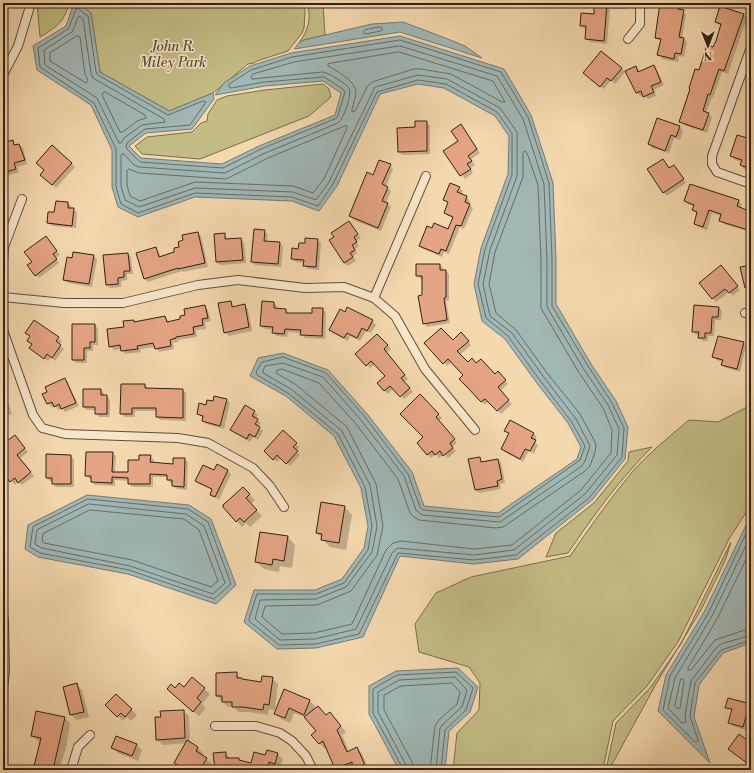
<svg xmlns="http://www.w3.org/2000/svg" width="754" height="773" font-family="'Libre Bodoni',serif">
	<style>
		.green { fill: #c3bc85; stroke: #7a6e4c }
		.water { fill: #a0b7b5; stroke: #747b75 }
		.shadow { fill: #0003 }
		.lines { fill: none; stroke-linecap: round; stroke-linejoin: round }
		.shore { stroke: #686c64; stroke-width: 1 }
		.building { fill: #e5a484; stroke: #312014 }
		.minor-casing { stroke: #624e3a; stroke-width: 10 }
		.minor { stroke: #f8e6ca; stroke-width: 8 }
		.labels { text-anchor: middle; stroke-width: 3; stroke-linejoin: round; paint-order: stroke }
		.park-label { font-size: 14px; font-style: italic; fill: #5d4f36; stroke: #f8e6ca }
	</style>
	<rect width="100%" height="100%" fill="#f4d8ae"/>
	<filter id="stains"><feTurbulence type="fractalNoise" baseFrequency=".005" numOctaves="4"/><feColorMatrix values="0 0 0 0 .2 0 0 0 0 .09 0 0 0 0 .02 0 0 0 .5 -.17"/></filter>
	<radialGradient id="worn" r=".72"><stop offset=".6" stop-color="#630" stop-opacity="0"/><stop offset="1" stop-color="#630" stop-opacity=".3"/></radialGradient>
	<g class="green">
		<path d="M37,3H70C62,24 58,26 40,37Z"/>
		<path d="M78,3H303L305,10L304,28L302,33L288,51L257,61L254,63L248,64L213,93L169,111L100,72L91,13Z"/>
		<path d="M307,3H323L325,35L304,40L299,43C308,31 312,18 307,3Z"/>
		<path d="M323,84L329,89L331,97L309,116L200,159L142,154L135,146L147,137L192,132L201,123L207,121L208,114L217,100L227,96L265,90Z"/>
		<path d="M751,405V505L729,539L678,642L647,686L613,721L603,769L602,770H453L457,733L479,710L480,683L469,667L419,652L415,624L436,593L471,577L570,556C590,527 610,499 632,472C649,453 669,437 689,420L718,422Z"/>
		<path d="M652,447C620,479 594,515 568,553L546,557L556,533L594,503L628,461L629,452Z"/>
		<path d="M731,542L725,561L701,610L656,684L609,770H606L616,723L650,688L681,644Z"/>
	</g>
	<g class="water">
		<path d="M74,3H78L91,13L100,72L169,111L213,93L214,99L192,129L146,133L129,146L141,158L222,164L259,146L335,115L341,93L323,81L265,86L215,95L224,83L250,66L291,53L400,36L504,69L531,115L553,183L556,259V304L591,364L616,401L628,427L625,459L592,500L518,559L474,564L400,556L363,637L316,648L277,649L244,622L254,590H315L342,579L364,548L368,526L361,488L334,436L286,396L250,376L258,358L283,353L328,370L368,415L412,472L424,506L498,513L577,459L581,447L568,423L536,382L505,339L482,321L474,284L481,248L508,174L509,136L495,116L444,88L418,84L380,94L337,186L319,211L292,201L195,197L138,217L118,207L112,187V150L91,105L37,70L33,46L66,26Z"/>
		<path d="M403,22L448,39L465,46L482,58L400,32L294,49L299,43L304,40L372,24Z"/>
		<path d="M87,495L189,505L211,519L236,585L216,604L128,574L38,557L25,549L28,525Z"/>
		<path d="M751,515V643L723,653L699,685L694,717L710,763L658,711L666,675L704,612Z"/>
		<path d="M458,668L478,687L470,712L449,731L445,770H399L369,714V686L396,671Z"/>
	</g>
	<g class="shadow">
		<path d="M595,3H625L626,4V9H610L607,44L590,42L586,39L587,29H585L581,25L595,15Z"/>
		<path d="M662,3H683L681,11L686,15L682,38L687,42L684,57L679,56L678,62L662,59L659,55L661,41L656,38Z"/>
		<path d="M744,15L747,18L728,74L722,72L713,98L712,97L706,113L712,117L707,133L684,125L681,122L700,71L713,48L721,26L716,22Z"/>
		<path d="M653,66L657,70L664,85L654,90L656,96L648,99L643,95L640,96L637,93L636,67L640,72Z"/>
		<path d="M621,68L625,72L615,84L611,80L604,89L587,76Z"/>
		<path d="M657,119L680,127L683,131L680,140L674,138L669,153L652,148L649,144Z"/>
		<path d="M426,122L430,126V154L402,155L399,151L416,128Z"/>
		<path d="M464,129L480,153L471,159L475,165L470,168L473,173L465,179L445,151L459,142Z"/>
		<path d="M751,140V171L744,169L741,165L742,162L735,160L731,156Z"/>
		<path d="M12,141L16,146L19,145L23,148L27,164L17,167L19,172L4,177L3,176V144Z"/>
		<path d="M52,147L75,167L56,188L45,178V171Z"/>
		<path d="M663,160L670,169L674,166L686,183L667,196L663,192Z"/>
		<path d="M390,165L393,169L386,187L391,191L386,203L391,207L381,231L354,220L350,216L373,176Z"/>
		<path d="M691,185L739,201L742,204L741,208L751,212V232L724,224L720,220L722,216L712,213L707,230L698,227L695,224L697,214L693,210L695,206L689,205L685,201Z"/>
		<path d="M459,188L463,191L461,195L467,197L470,201L469,204L473,208L464,229L460,227L449,254L444,252L442,257L423,249L420,246L449,231L454,218L448,216L445,213L448,203L444,199Z"/>
		<path d="M68,203L71,206V209H74L77,213L76,228L52,226L48,223L55,213Z"/>
		<path d="M349,222L361,238L356,241L359,246L355,249L357,253L353,256L356,261L348,266L344,263L335,238Z"/>
		<path d="M264,231L268,234L267,242L280,243L283,247L281,267L255,265L252,261Z"/>
		<path d="M197,233L201,236L208,267L183,272L182,271L148,282L144,278L156,248L159,252L161,258L176,253Z"/>
		<path d="M224,234L228,240L241,239L244,242L246,263L220,265L217,262Z"/>
		<path d="M49,240L60,255L55,258L59,263L39,278L36,275L33,263Z"/>
		<path d="M317,240L321,243L319,270L308,269L304,265L305,263L296,262L292,259L299,250L306,244Z"/>
		<path d="M128,254L131,257L133,274H127V280L121,281V287L110,288L107,285Z"/>
		<path d="M94,256L97,259L92,287L68,283L64,280L73,259Z"/>
		<path d="M440,265L443,268V271H446L449,274V300L446,301L450,323L427,327L424,323L423,279H421L417,275Z"/>
		<path d="M751,266V290L749,291L746,287Z"/>
		<path d="M725,270L740,290L733,296L729,292L716,302L700,283Z"/>
		<path d="M231,302L234,307L244,305L248,309L252,331L229,336L225,332Z"/>
		<path d="M274,303L277,306V309L286,310L289,314H313L322,309L326,312L325,339L305,338L302,335V333L288,332L287,337L277,336L273,333V330L265,329L261,326Z"/>
		<path d="M205,306L208,310L211,321L205,322L206,329L196,330L197,337L178,340L179,342L173,343L174,349L159,352L155,347L140,349L141,352L125,354L122,349L114,350L110,346L125,328L133,321L135,323L165,317L169,322L181,320Z"/>
		<path d="M719,308L722,311L721,320H715L714,336H708V341H703L699,337V335H697L693,332Z"/>
		<path d="M372,321L376,325L371,333L366,331L360,341L350,336L348,341L333,333L330,330Z"/>
		<path d="M73,325H95L98,329V345H93V351H87V363H77L73,360Z"/>
		<path d="M26,333L58,338L62,341L59,345L64,349L55,361L51,357L48,361L30,348L33,345L31,337Z"/>
		<path d="M461,334L471,345L460,355L468,363L476,364L495,376L498,373L508,384L500,391L512,404L501,414L489,401L485,405L460,379L465,375L452,362L447,366L426,343L453,341Z"/>
		<path d="M377,335L391,349L386,353L408,379L404,382L413,392L404,399L394,388L388,394L378,383L386,376L375,364L370,368L357,354Z"/>
		<path d="M743,343L746,346L740,372L726,368L722,365L723,362L717,360L714,357Z"/>
		<path d="M65,379L68,383L79,406L65,412L62,408L58,410L55,405L51,407L48,403Z"/>
		<path d="M145,385L149,389L183,390L186,393V421L160,420L157,417V411H135V417H125L121,413Z"/>
		<path d="M84,390H101L104,393V396H107L110,400V417H99L96,413V410H87L84,407Z"/>
		<path d="M420,396L442,418L439,421L457,443L452,447L456,451L448,458L444,454L439,458L436,454L431,458L418,443L425,437Z"/>
		<path d="M226,399L230,403L224,429L206,424L203,421V418L198,414L206,406L214,402Z"/>
		<path d="M5,400L8,403L12,414L7,416L9,421L4,423L6,429L3,430V401Z"/>
		<path d="M245,406L258,415L256,419L261,423L258,427L263,431L258,440L253,437L250,442L235,433L232,430Z"/>
		<path d="M506,431L533,433L537,437L534,441L538,445L534,454L529,451L523,462L505,452L502,449L510,435Z"/>
		<path d="M18,439L28,452L19,459L34,476L22,485L18,481L15,485L3,471V446Z"/>
		<path d="M296,444L299,447L296,451L300,455L290,466L281,458L277,462L265,451Z"/>
		<path d="M112,453L116,456L115,473H129L140,461L150,456L154,460V464L174,465L185,459L188,463L187,490L177,489L173,486V483H171L168,480V477H153V487H132L129,483V481L115,480V486L95,485L92,482V479H90L86,476Z"/>
		<path d="M47,455L71,456L74,459V487H56L53,484V481H50L47,478Z"/>
		<path d="M479,458L483,463L498,460L501,463L505,483L500,484L501,489L479,493L476,490Z"/>
		<path d="M215,471H228L231,474L219,500L211,494L213,490L199,484L196,481Z"/>
		<path d="M243,488L255,500L251,504L262,516L250,527L246,523L242,527L224,507Z"/>
		<path d="M345,507L352,515L346,550L330,547L317,533Z"/>
		<path d="M261,533L288,537L295,545L292,568L280,566L279,572L264,569L256,562Z"/>
		<path d="M236,673L243,680L262,683L272,678L278,684L275,710L269,709L268,715L249,712H239L233,707H228L217,696Z"/>
		<path d="M192,679L210,694L202,704L206,708L199,716L173,695L175,690L184,688Z"/>
		<path d="M751,683V692L749,684Z"/>
		<path d="M76,684L82,690L89,717L77,720L71,715Z"/>
		<path d="M285,691L310,701L315,706L314,710L326,716L330,713L346,732L342,735L349,752L357,748L362,754L369,770H337L327,747L325,749L320,744L317,731L307,718L294,713L290,723L281,719L276,714Z"/>
		<path d="M116,695L137,715L131,721L127,717L123,721L107,705Z"/>
		<path d="M727,707H751V714L746,730L733,726L730,723L733,712Z"/>
		<path d="M183,711L189,716L190,743L198,748L203,753L202,756L212,764L208,770H184L181,768L175,762L187,743L163,745L157,739L162,718Z"/>
		<path d="M65,718L70,723L66,748L59,770H34L41,742L38,741L32,736Z"/>
		<path d="M137,745L142,750L138,761L118,753L113,748Z"/>
		<path d="M225,753L231,759H238L241,761L252,764L266,756L277,754L283,759L280,768L285,770H216Z"/>
		<path d="M95,768L104,770H94Z"/>
	</g>
	<g class="lines">
		<g class="shore">
			<path d="M77,8L88,16L96,72L98,75L168,115L203,101L206,102L190,125L145,129L127,143L126,146L127,149L140,162L223,168L261,149L337,118L345,92L343,89L324,77L264,82L231,88L229,87V84L251,70L292,57L400,40L501,72L528,117L549,183L552,259V306L588,366L612,403L624,428L622,457L589,498L516,555L474,560L398,553L359,634L316,644L279,645L249,621V619L257,594H316L344,583L368,550L372,526L365,487L338,434L288,393L257,375L256,372L262,362L283,357L326,373L365,417L408,474L420,507L423,510L499,517L580,460L585,446L571,421L539,379L508,336L486,318L478,284L485,249L512,175V133L497,112L446,84L418,80L377,92L333,184L318,206L292,197L195,193L138,213L121,204L116,187V149L94,103L40,67L38,48L68,29Z"/>
			<path d="M79,16L83,19L91,73L93,78L164,119L165,122L142,125L124,138L121,143H119L97,98L45,65L44,50L72,32Z"/>
			<path d="M380,27L383,29L381,31L365,34L363,32L365,30Z"/>
			<path d="M77,36L80,37L85,74L88,81L86,83L50,61V53Z"/>
			<path d="M400,46L497,76L523,119L544,184L547,259V307L583,368L608,405L619,429L617,455L585,494L514,550L474,555L397,548L392,553L356,629L315,639L280,640L255,619L260,600L316,599L346,587L372,552L377,526L370,485L342,431L291,389L263,373V371L265,366L283,363L323,377L361,420L404,476L416,510L422,515L500,522L582,466L585,461L590,446L576,419L543,376L512,333L490,316L483,284L490,250L517,176V132L500,108L447,79L418,75L375,87L329,182L316,200L293,192L195,188L139,207L125,200L121,186V156L122,154H124L134,165L139,167L225,173L263,154L338,123C344,119 352,95 349,88C345,83 328,72 322,72L252,79L251,77L253,74L294,62Z"/>
			<path d="M399,52L493,81L505,102H502L451,74L421,69H414L372,82L367,87L355,111L352,112V110C353,104 356,97 356,91C354,80 337,71 328,66V64Z"/>
			<path d="M105,92L145,115L146,118L137,121L123,132H120L102,95L103,93Z"/>
			<path d="M345,126H347V128L324,179L313,193L293,186L195,182L140,201L130,196L127,185V170L129,169L139,173L226,179L266,159Z"/>
			<path d="M525,151L527,153L538,185L541,260V308L578,371L603,408L612,430L611,453L581,490L512,545L474,549L401,541L393,543L386,550L352,624L314,633L282,634L262,617L265,606L317,605L351,591L377,555L383,526L376,484L347,427L295,384L276,373L277,370L282,369L319,383L356,424L398,479L410,513L414,517L419,520L496,528L503,527L585,471L590,466L595,452L596,445L594,440L580,414L547,373L516,330L496,313L489,284L495,252L523,177V153Z"/>
			<path d="M88,499L188,509L208,522L231,584L214,599L129,570L40,553L30,547L33,527Z"/>
			<path d="M89,504L186,514L204,526L225,583L213,594L130,566L42,548L35,544L37,530Z"/>
			<path d="M90,510L184,519L199,530L218,581L211,587L132,560L44,543L42,541L43,534Z"/>
			<path d="M751,523L708,614L670,676L663,710L695,742H697L698,740L690,716L695,683L721,650L751,640"/>
			<path d="M751,535L712,616L675,678L668,708L682,723L686,722L685,715L691,681L716,648L721,644L751,635"/>
			<path d="M751,549L717,619L688,668V670H691L715,640L745,630L751,629"/>
			<path d="M681,679H683L684,681L680,708L678,709L675,706Z"/>
			<path d="M402,770V767L373,713V689L397,675L456,672L473,688L466,710L445,730L441,770"/>
			<path d="M407,770L406,765L378,712V692L399,680L455,677L467,690L462,707L443,724L440,728L436,770"/>
			<path d="M413,770L412,762L384,710V695L401,686L452,683L460,692L457,704L439,720L435,726L430,770"/>
		</g>
	</g>
	<g class="building">
		<path d="M594,3H607L604,41L585,39L586,26H580L581,13L594,14Z"/>
		<path d="M660,3H679L678,9L684,10L679,37L684,38L681,54L675,53L674,59L657,55L661,39L655,38Z"/>
		<path d="M720,6L744,14L724,71L719,69L710,95L708,94L703,111L709,113L703,130L679,122L690,89L689,88L695,69L699,70L707,45L713,47L716,41L721,24L715,22Z"/>
		<path d="M601,51L622,68L611,81L607,78L600,87L583,73Z"/>
		<path d="M654,65L661,82L651,86L654,92L643,97L641,91L636,93L625,71L636,66L638,72Z"/>
		<path d="M657,118L680,126L676,137L671,135L665,151L648,144Z"/>
		<path d="M415,121H427V151L398,152L397,128L415,127Z"/>
		<path d="M461,124L477,149L468,156L472,161L467,164L471,169L460,176L443,151L458,141L451,131Z"/>
		<path d="M737,135L751,139V169L740,165L742,160L730,156Z"/>
		<path d="M13,140L14,145L19,144L25,160L14,163L16,169L3,173V143Z"/>
		<path d="M52,145L72,163L52,185L40,175L44,170L36,163Z"/>
		<path d="M663,159L669,168L674,165L684,179L663,193L647,169Z"/>
		<path d="M379,160L391,164L382,184L388,187L382,201L388,203L378,228L349,216L367,172L373,175Z"/>
		<path d="M450,183L460,187L457,192L467,196L465,202L470,204L461,226L456,225L446,251L441,249L439,254L419,246L427,226L432,228L434,223L448,229L453,217L444,213L448,202L443,200Z"/>
		<path d="M690,184L739,200L737,206L751,212V231L719,221L721,214L709,210L703,227L694,224L697,212L692,210L694,205L684,201Z"/>
		<path d="M56,201L68,202V208H74L72,226L47,223L48,212H54Z"/>
		<path d="M349,221L358,234L354,237L357,242L352,245L355,250L350,253L353,257L344,263L329,240L334,237L331,233Z"/>
		<path d="M254,229L265,230L264,241L280,242L278,264L251,262Z"/>
		<path d="M198,232L205,263L178,269V268L144,279L136,253L156,247L159,257L174,252V248L179,247L178,242L183,240L182,235Z"/>
		<path d="M225,233V239L241,238L243,260L216,262L214,234Z"/>
		<path d="M46,236L57,251L53,254L57,259L35,276L27,265L32,262L24,252Z"/>
		<path d="M305,238L318,239L316,267L303,266L304,260L291,259L292,248L298,249L299,243H305Z"/>
		<path d="M73,252L94,255L89,284L63,280L67,257L72,258Z"/>
		<path d="M128,253L130,271H124V277L118,278V284L106,285L103,255Z"/>
		<path d="M416,264H440V270H446V297L444,298L447,320L423,324L418,296L422,295V276H416Z"/>
		<path d="M721,265L738,286L729,293L725,289L712,299L699,283Z"/>
		<path d="M751,265V286L745,288L740,267Z"/>
		<path d="M231,301L232,307L245,304L249,327L224,333L218,303Z"/>
		<path d="M262,301L274,302V308L286,309V313H312V308H323L322,336L300,335L301,330L285,329L284,334L272,333L273,327L260,326Z"/>
		<path d="M205,305L208,318L202,319L203,325L193,327L194,334L176,337V338L170,340L171,346L155,349L153,343L137,346L138,349L121,351L120,345L109,347L107,329L124,327L123,321L134,320V322L165,316L167,322L180,319V316L185,315L184,309Z"/>
		<path d="M694,305L719,307L718,317H712L711,333H705V338H698L699,332H692Z"/>
		<path d="M347,307L373,320L367,331L362,328L357,338L347,333L344,338L329,330L340,309L345,312Z"/>
		<path d="M34,320L59,337L56,341L61,345L52,358L47,354L44,359L29,348L32,344L27,341L30,336L25,333Z"/>
		<path d="M72,324H95V342H90V348H84V360H72Z"/>
		<path d="M441,328L453,340L461,332L469,341L457,351L468,362L472,358L476,363L481,359L495,374L498,371L506,380L498,387L509,400L497,411L485,399L481,402L468,388L459,379L463,375L448,359L443,364L424,343Z"/>
		<path d="M377,334L388,345L384,349L405,375L401,378L410,388L400,397L390,386L384,391L377,383L385,376L371,361L366,366L355,354Z"/>
		<path d="M718,336L744,342L737,369L721,365L723,360L712,357Z"/>
		<path d="M65,378L76,403L61,409L59,404L54,407L52,402L47,404L42,394L47,392L45,387Z"/>
		<path d="M121,384H145V388L183,389V418L156,417V408H132V414H120Z"/>
		<path d="M83,389H101V395H107V414H95V407H83Z"/>
		<path d="M420,394L439,414L436,417L455,439L450,443L453,448L443,456L440,451L435,455L432,451L427,455L417,443L423,437L400,414Z"/>
		<path d="M214,396L227,399L220,426L202,421L203,416L197,414L199,403L206,405L207,400L213,401Z"/>
		<path d="M245,405L255,411L252,416L258,419L255,424L260,427L255,437L249,434L247,439L230,430Z"/>
		<path d="M510,420L534,433L531,438L536,440L530,451L525,449L520,459L501,449L509,433L504,431Z"/>
		<path d="M283,430L297,443L293,447L298,451L286,464L277,455L273,460L264,451Z"/>
		<path d="M15,435L25,448L17,455L31,472L18,483L15,478L10,482L3,473V444Z"/>
		<path d="M86,452H113L112,472H128V460H139V455H151L150,462L173,464V458H185L184,487L172,486V480H167V475L150,474V484H128V478L112,477V483L91,482V476H85Z"/>
		<path d="M46,454L71,455V484H52V478H46Z"/>
		<path d="M480,457L481,462L498,459L502,479L497,481L498,486L475,490L468,459Z"/>
		<path d="M217,464L228,470L215,497L210,495L212,489L195,481L203,465L214,470Z"/>
		<path d="M243,487L250,494L246,498L257,510L244,522L240,518L236,522L223,507V505Z"/>
		<path d="M321,502L345,506L339,543L321,540L322,534L316,533Z"/>
		<path d="M260,532L288,536L284,561L273,559L272,565L255,562Z"/>
		<path d="M237,672V678H242V679L261,682L262,676L273,677L269,705L264,704L263,710L243,707H232V702H222V696H216V673Z"/>
		<path d="M192,677L205,688L197,698L201,702L193,712L167,689L171,684L175,688L179,683L184,687Z"/>
		<path d="M77,683L84,712L70,715L63,687Z"/>
		<path d="M284,689L310,700L304,715L289,708L285,718L274,714Z"/>
		<path d="M116,694L132,709L125,717L121,713L117,717L105,705Z"/>
		<path d="M728,698L751,704V714L747,713L743,727L728,723L732,709L725,708Z"/>
		<path d="M318,706L326,715L330,712L341,726L337,730L347,752L357,747L364,763V770H352V762L335,769L323,741L319,744L311,735L316,731L304,717Z"/>
		<path d="M184,710L185,738L156,740L155,717H161L160,711Z"/>
		<path d="M36,711L65,717L53,770H33L41,738L31,736Z"/>
		<path d="M739,734L751,743V766L728,749Z"/>
		<path d="M116,736L137,744L132,756L111,748Z"/>
		<path d="M187,740L198,747L196,751L207,758L200,770H186L174,763Z"/>
		<path d="M267,750L278,753L275,764L269,762L267,770H215L213,753L226,752V758H239V760L251,763L254,752L265,755Z"/>
	</g>
	<g class="lines">
		<defs>
			<g id="minor">
				<path d="M628,39L640,24V3"/>
				<path d="M751,47L712,156V164L717,172L751,184"/>
				<path d="M3,75L18,46L31,3"/>
				<path d="M3,262L4,247L22,199"/>
				<path d="M3,297L64,303H123L198,285L238,280L305,288L344,287L374,298L395,316L425,369L475,430"/>
				<path d="M374,298L426,176"/>
				<path d="M745,313L751,311"/>
				<path d="M3,327L4,333L33,415L42,428L65,434L178,438L208,443L253,468L270,486L284,507"/>
				<path d="M3,614L4,621L5,670L3,689"/>
				<path d="M215,726H256L280,733L292,741L306,756L313,770"/>
				<path d="M71,770L78,747L90,735"/>
			</g>
		</defs>
		<use href="#minor" class="minor-casing"/>
		<use href="#minor" class="minor"/>
	</g>
	<g class="labels">
		<g class="park-label">
			<text x="173" y="51">John R.<tspan x="173" dy="16">Miley Park</tspan></text>
		</g>
	</g>
	<rect width="754" height="773" fill="none" stroke="#f4d8ae" stroke-width="16"/>
	<rect x="4" y="4" width="746" height="765" fill="none" stroke="#312014" stroke-width="2"/>
	<rect x="8" y="8" width="738" height="757" fill="none" stroke="#312014"/>
	<g transform="translate(708 46) rotate(179)" stroke="#f8e6ca" stroke-width="3" paint-order="stroke">
	<path d="M0-3L7 15L0 10L-7 15Z" fill="#312014"/>
	<text y="-6" font-size="11" font-weight="bold" text-anchor="middle" fill="#312014">N</text>
	</g>
	<rect width="100%" height="100%" filter="url(#stains)"/>
	<rect width="100%" height="100%" fill="url(#worn)"/>
</svg>
